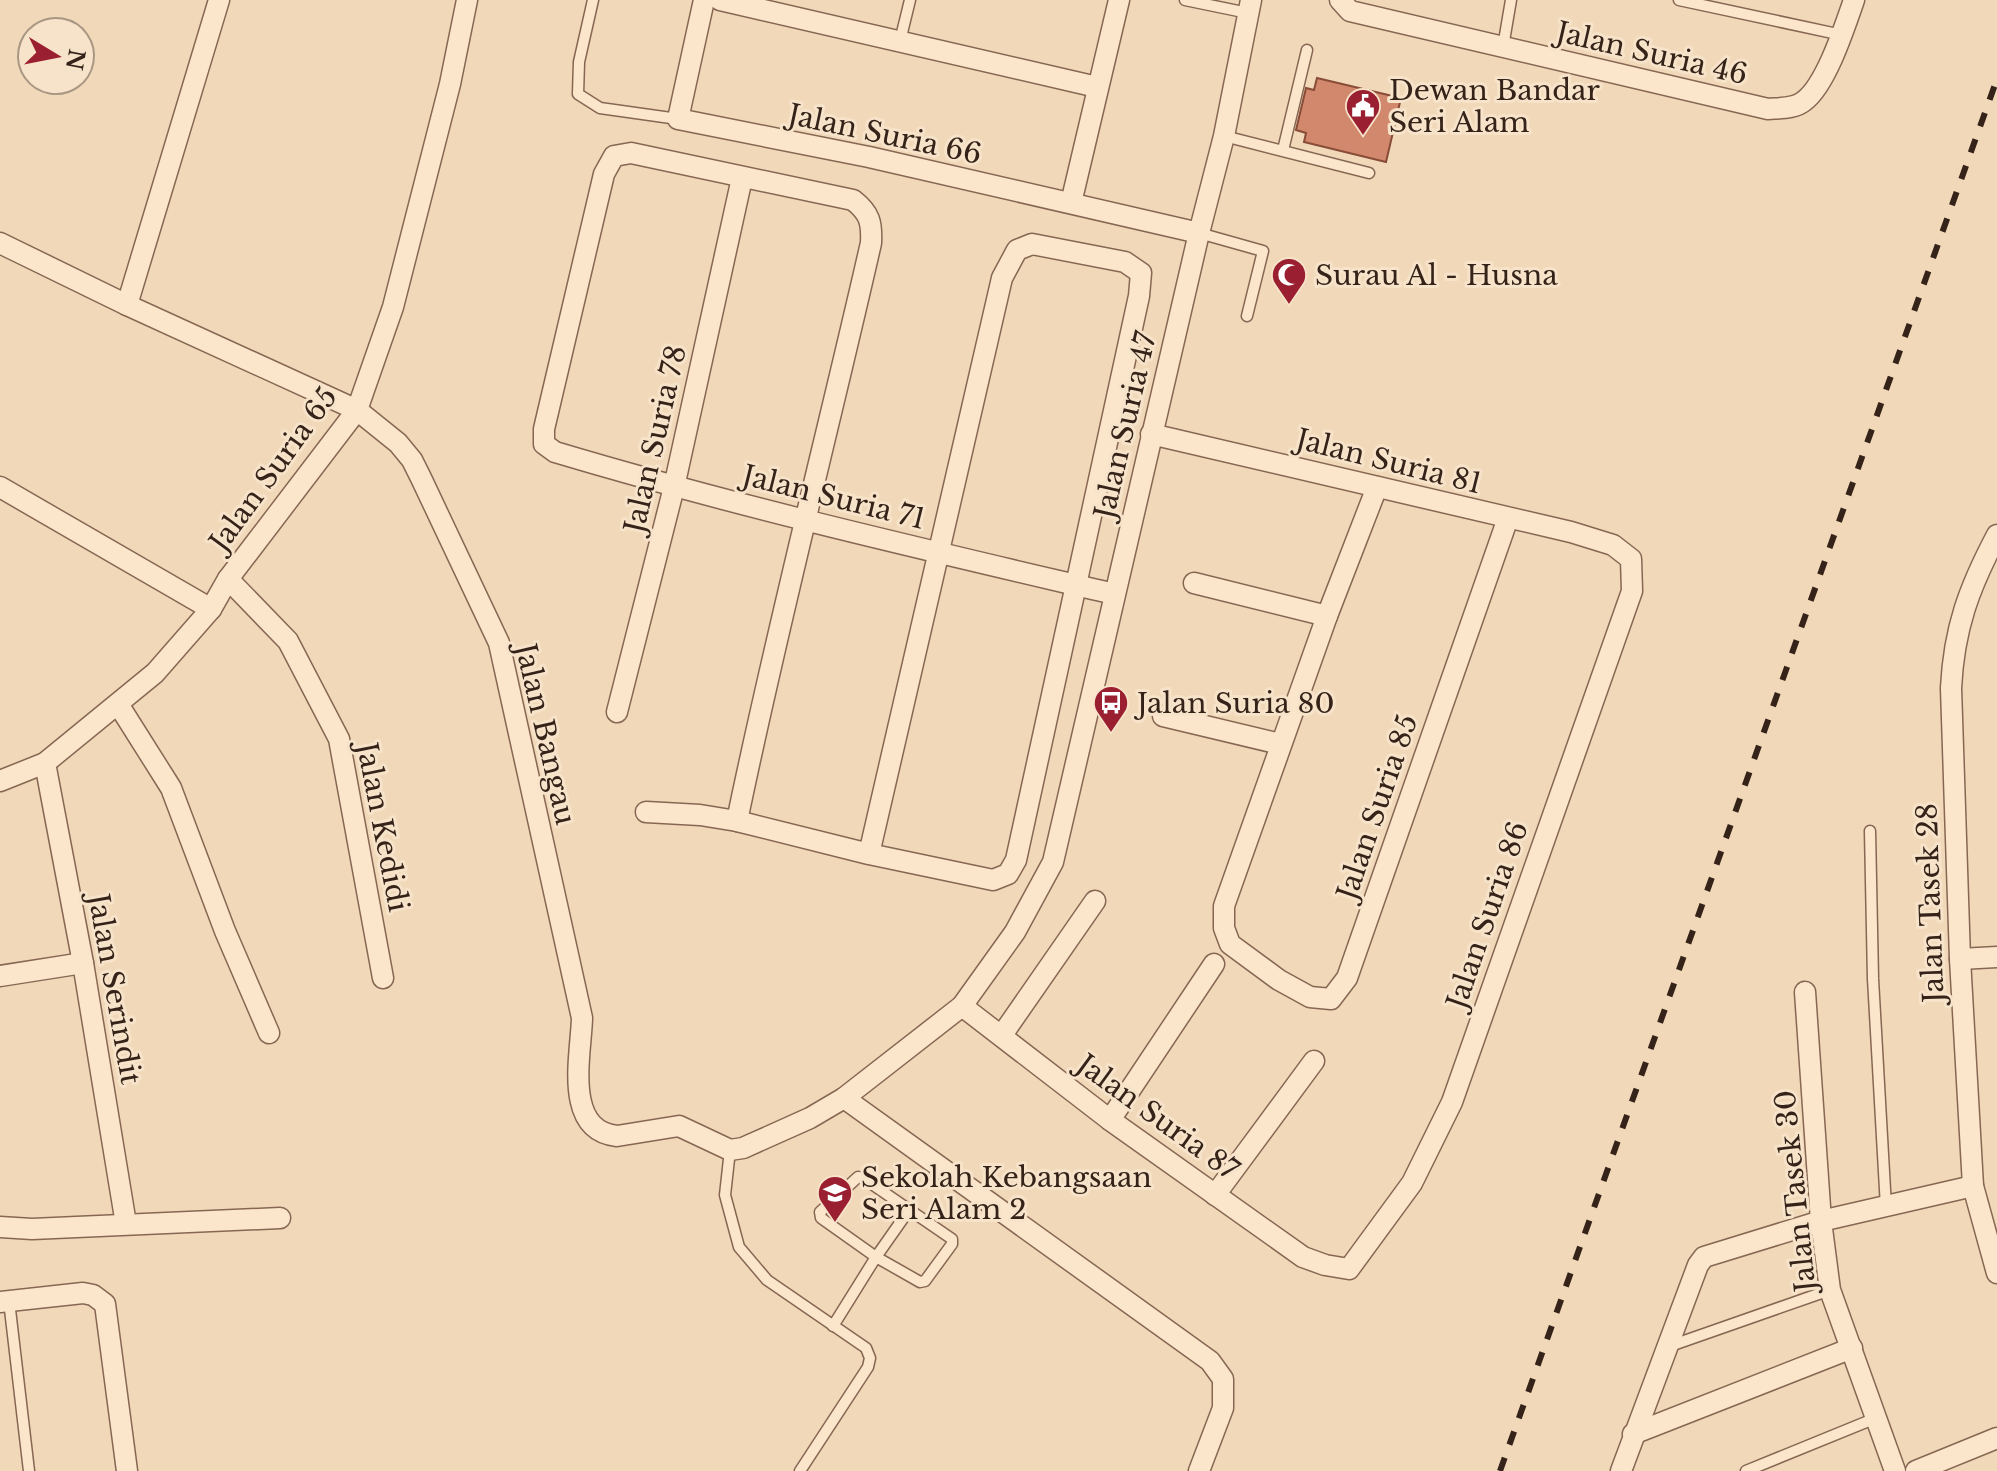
<svg xmlns="http://www.w3.org/2000/svg" width="1997" height="1471" font-family="'Libre Baskerville',serif">
	<style>
		.building { fill: #d2886c; stroke: #884c37; stroke-width: 2 }
		.lines { fill: none; stroke-linecap: round; stroke-linejoin: round }
		.lane-casing { stroke: #876753; stroke-width: 13 }
		.street-casing { stroke: #876753; stroke-width: 23 }
		.lane { stroke: #fbe6cc; stroke-width: 10 }
		.street { stroke: #fbe6cc; stroke-width: 20 }
		.rail { stroke: #352319; stroke-width: 6; stroke-dasharray: 14 14; stroke-linecap: butt }
		.labels { text-anchor: middle; stroke-width: 6; stroke-linejoin: round; paint-order: stroke }
		.street-label { font-size: 28px; fill: #352319; stroke: #f7e3c9 }
		.poi-label { font-size: 28px; fill: #352319; stroke: #f7e3c9; text-anchor: start }
	</style>
	<rect width="100%" height="100%" fill="#f0d8b9"/>
	<path class="building" d="M1317,78L1401,98L1386,162L1304,142L1306,133L1296,130L1306,88L1314,90Z"/>
	<g class="lines">
		<defs>
			<g id="lane">
				<path d="M593,0L579,62L578,94L600,108L678,119"/>
				<path d="M1185,0L1248,13"/>
				<path d="M1679,0L1842,35"/>
				<path d="M900,41L910,0"/>
				<path d="M1503,47L1511,0"/>
				<path d="M1224,136L1369,173"/>
				<path d="M1283,150L1307,50"/>
				<path d="M1199,233L1263,251L1247,316"/>
				<path d="M1870,831L1873,979L1886,1207"/>
				<path d="M730,1150L725,1195L739,1247L767,1280L866,1348L870,1358L868,1367L800,1471"/>
				<path d="M9,1301L29,1471"/>
				<path d="M833,1326L876,1257L920,1282L925,1281L952,1244V1239L863,1178L858,1177L820,1212L821,1218L876,1257L909,1210"/>
				<path d="M1670,1346L1830,1290"/>
				<path d="M1746,1471L1876,1418"/>
			</g>
			<g id="street">
				<path d="M704,0L678,119L869,157L1199,233"/>
				<path d="M720,0L1097,87"/>
				<path d="M1340,0L1350,11L1768,109C1779,108 1795,109 1804,101C1826,85 1845,26 1854,0"/>
				<path d="M1071,203L1119,0"/>
				<path d="M0,243L127,305L357,410L398,443L412,460L421,478L499,643L582,1018C581,1055 563,1130 617,1136L679,1126L730,1150L743,1148L810,1118L844,1098L962,1006L1015,932L1053,862L1199,233L1224,136L1251,0"/>
				<path d="M127,305L219,0"/>
				<path d="M0,487L211,609"/>
				<path d="M1377,487L1327,616L1224,906V928L1230,944L1279,980L1310,997L1331,999L1347,978L1508,518"/>
				<path d="M1997,535C1969,588 1954,628 1951,688L1960,959L1973,1186L1997,1273"/>
				<path d="M228,579L288,641L339,739L383,978"/>
				<path d="M1194,583L1327,616"/>
				<path d="M118,704L171,788L225,931L269,1033"/>
				<path d="M617,712L674,487L742,178"/>
				<path d="M1163,716L1280,744"/>
				<path d="M45,763L83,963L126,1224"/>
				<path d="M0,781L45,763L155,673L211,609L228,579L357,410L393,307L450,84L467,0"/>
				<path d="M646,812L700,815L737,821L869,854L993,880L1008,874L1016,860L1139,296L1141,273L1125,262L1032,244L1017,250L1002,278L869,854"/>
				<path d="M737,821C777,627 827,436 871,243C872,223 870,213 853,200L631,153L614,156L604,174L544,429V444L555,452C739,507 927,550 1114,594"/>
				<path d="M1960,959L1997,957"/>
				<path d="M0,976L83,963"/>
				<path d="M1805,992L1821,1221L1830,1290L1895,1471"/>
				<path d="M962,1006L1110,1120L1303,1257L1325,1265L1349,1269L1412,1183L1452,1102L1632,591L1631,559L1613,545L1571,532L1151,434"/>
				<path d="M1002,1035L1095,901"/>
				<path d="M844,1098L1210,1361L1223,1379V1408L1199,1471"/>
				<path d="M1110,1120L1214,964"/>
				<path d="M1215,1195L1314,1061"/>
				<path d="M0,1227L32,1229L280,1218"/>
				<path d="M0,1302L83,1293L93,1295L105,1304L127,1471"/>
				<path d="M1633,1434L1852,1348"/>
				<path d="M1621,1471L1698,1265L1704,1257L1821,1221L1973,1186"/>
				<path d="M1916,1471L1997,1438"/>
			</g>
		</defs>
		<use href="#lane" class="lane-casing"/>
		<use href="#street" class="street-casing"/>
		<use href="#lane" class="lane"/>
		<use href="#street" class="street"/>
		<path class="rail" d="M1500,1471L1997,79"/>
	</g>
	<defs>
		<symbol id="civic-pin" viewBox="-11 -11 22 30"><path d="M0 17L-7.5 6A9.5 9.5 0 1 1 7.5 6Z" fill="#9a1f31" stroke="#f7e3c9"/><path d="M-.6-6.5H3V-4.5H.6V-3L4-1V1h2V6H-6V1h2V-1L-.6-3ZM-1.2 2.5V6h2.4V2.5Z" fill="#fff"/></symbol>
		<symbol id="mosque-pin" viewBox="-11 -11 22 30"><path d="M0 17L-7.5 6A9.5 9.5 0 1 1 7.5 6Z" fill="#9a1f31" stroke="#f7e3c9"/><path d="M3.5-4.9A6 6 0 1 0 3.5 4.9A5 5 0 1 1 3.5-4.9Z" fill="#fff"/></symbol>
		<symbol id="bus-pin" viewBox="-11 -11 22 30"><path d="M0 17L-7.5 6A9.5 9.5 0 1 1 7.5 6Z" fill="#9a1f31" stroke="#f7e3c9"/><path d="M-5-6H5V4H4V6H2V4H-2V6H-4V4H-5ZM-3.5-4V0h7V-4ZM-3.5 1.2v1.5H-2V1.2ZM2 1.2v1.5H3.5V1.2Z" fill="#fff"/></symbol>
		<symbol id="school-pin" viewBox="-11 -11 22 30"><path d="M0 17L-7.5 6A9.5 9.5 0 1 1 7.5 6Z" fill="#9a1f31" stroke="#f7e3c9"/><path d="M0-5L7-2L0 1L-7-2ZM-4 1L0 2.5L4 1V4Q0 6-4 4Z" fill="#fff"/></symbol>
	</defs>
	<g fill-rule="evenodd">
		<use href="#civic-pin" x="1343" y="86" width="40" height="54"/>
		<use href="#mosque-pin" x="1269" y="255" width="40" height="54"/>
		<use href="#bus-pin" x="1091" y="683" width="40" height="54"/>
		<use href="#school-pin" x="815" y="1173" width="40" height="54"/>
	</g>
	<g class="labels">
		<g class="street-label">
			<text transform="translate(1652 53) rotate(13)" y="10">Jalan Suria 46</text>
			<text transform="translate(885 134) rotate(12)" y="10">Jalan Suria 66</text>
			<text transform="translate(1125 425) rotate(-77)" y="10">Jalan Suria 47</text>
			<text transform="translate(655 439) rotate(-77)" y="10">Jalan Suria 78</text>
			<text transform="translate(1389 461) rotate(14)" y="10">Jalan Suria 81</text>
			<text transform="translate(273 469) rotate(-54)" y="10">Jalan Suria 65</text>
			<text transform="translate(834 497) rotate(14)" y="10">Jalan Suria 71</text>
			<text transform="translate(546 734) rotate(77)" y="10">Jalan Bangau</text>
			<text transform="translate(1377 807) rotate(-71)" y="10">Jalan Suria 85</text>
			<text transform="translate(383 827) rotate(79)" y="10">Jalan Kedidi</text>
			<text transform="translate(1930 903) rotate(-92)" y="10">Jalan Tasek 28</text>
			<text transform="translate(1487 915) rotate(-71)" y="10">Jalan Suria 86</text>
			<text transform="translate(115 989) rotate(80)" y="10">Jalan Serindit</text>
			<text transform="translate(1158 1117) rotate(36)" y="10">Jalan Suria 87</text>
			<text transform="translate(1795 1191) rotate(-96)" y="10">Jalan Tasek 30</text>
		</g>
		<g class="poi-label">
			<text x="1389" y="100">Dewan Bandar<tspan x="1389" dy="32">Seri Alam</tspan></text>
			<text x="1315" y="285">Surau Al - Husna</text>
			<text x="1137" y="713">Jalan Suria 80</text>
			<text x="861" y="1187">Sekolah Kebangsaan<tspan x="861" dy="32">Seri Alam 2</tspan></text>
		</g>
	</g>
	<g transform="translate(56 56) rotate(100)"><circle r="38" fill="#f7e3c9" stroke="#a99683" stroke-width="2"/>
	<path d="M0-6L14 30L0 20L-14 30Z" fill="#9a1f31"/>
	<text y="-12" font-size="22" font-weight="bold" text-anchor="middle" fill="#352319">N</text>
	</g>
</svg>
